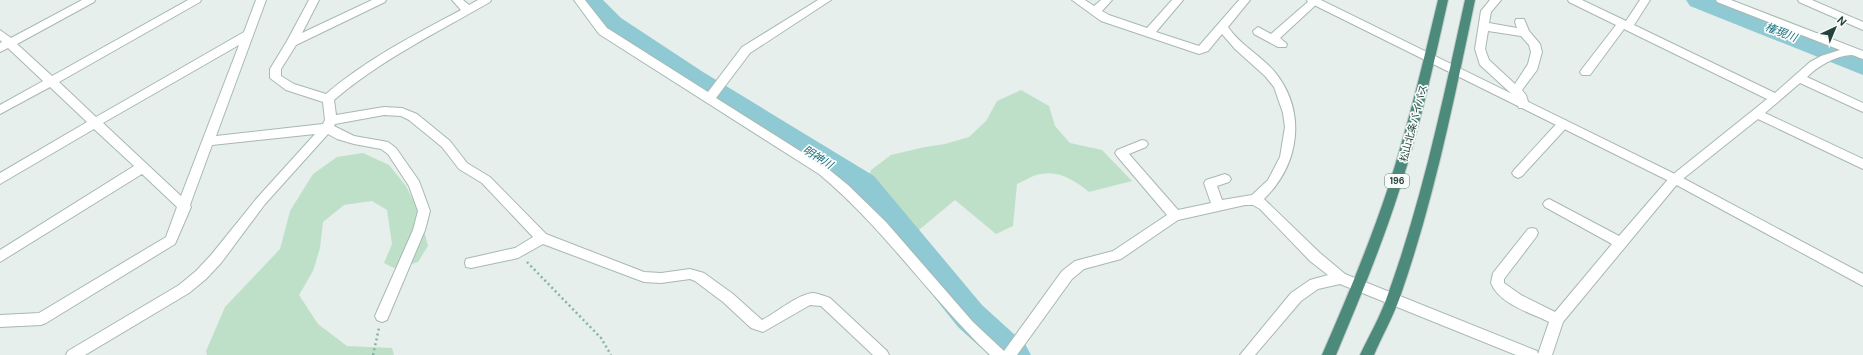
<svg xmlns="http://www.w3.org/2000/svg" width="1863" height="355" font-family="'DM Sans','Noto Sans JP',sans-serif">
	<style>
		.green { fill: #bfe0c8 }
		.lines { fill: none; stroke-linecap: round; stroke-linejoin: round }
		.river { fill: #8ec9d4; fill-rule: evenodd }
		.minor-casing { stroke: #a8b8b2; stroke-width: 2 }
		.tertiary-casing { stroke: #a8b8b2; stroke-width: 2 }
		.trunk-casing { stroke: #c2cac8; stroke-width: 2 }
		.path { stroke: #86b3a5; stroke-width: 2.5; stroke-dasharray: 2 3; stroke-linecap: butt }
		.minor { fill: #fff; fill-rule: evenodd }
		.tertiary { fill: #fff; fill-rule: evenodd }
		.trunk { fill: #4c8a7c; fill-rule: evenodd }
		.labels { text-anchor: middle; stroke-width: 3.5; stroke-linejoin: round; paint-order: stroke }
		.shield { fill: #f7fbf9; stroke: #637a73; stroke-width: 1 }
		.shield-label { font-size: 9px; font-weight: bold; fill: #24423a }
		.street-label { font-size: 10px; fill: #24423a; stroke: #f7fbf9 }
		.water-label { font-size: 11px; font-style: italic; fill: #1c6f80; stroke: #f7fbf9 }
	</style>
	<rect width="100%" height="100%" fill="#e6efeb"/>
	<g class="green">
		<path d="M1021,90L1049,106L1055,126L1070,143L1102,150L1132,181L1089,192C1076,181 1059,170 1041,174C1033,175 1024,181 1017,184L1013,226L996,234L955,200L914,234L868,179L871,170L891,155L925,147L945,144L969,137L986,121L997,101Z"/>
		<path d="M363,153L389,165L406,186L420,214L428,246L418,262L396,269L384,263L392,244L387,210L372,201L344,205L323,222L320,248L313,271L299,295L318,324L347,346L392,348L394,355H207L206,351L225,307L280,249L290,211L313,174L337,157Z"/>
	</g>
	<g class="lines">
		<g class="river">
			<path d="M574,0H603L621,18L703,72L874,176L982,305L1025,344L1031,355H989L958,327L852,194L683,86L601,32Z"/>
			<path d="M1686,0H1725L1863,54V75L1690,6Z"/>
		</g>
		<defs>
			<g id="minor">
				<path d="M82,0H95L94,2L17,44L52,76L188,0H201L200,2L59,82L96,117L244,32L256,0H266L216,136L323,124L325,120L323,102L286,90L270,78V69L287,41L309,0H319L302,33L372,0H386L385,2L296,45L281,69V76L294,84L326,94C367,59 414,35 461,10L452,0H463L469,5L478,0H491L490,2C436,33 381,60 334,100L336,115L384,107L402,108L417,114L450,141L467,163L490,177L546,234L644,272L661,273L690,269L704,273L733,294L762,320C776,313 799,293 814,293C819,294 825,296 830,298L887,351L889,355H873L821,306L810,305L763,332L751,328L723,302L695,281L690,279L661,283L644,282L543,244L518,258L471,268L466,267L465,263L466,259L515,248L533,237L482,183L459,169L442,147L409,120L401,116L384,115L335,124L334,126L354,136L388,142L396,148L419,181L430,211L425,230L387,320L382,322L377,320L375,316L413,230L418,211L409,186L388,154L381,149L354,144L337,139L328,134L265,204L221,263L206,279L189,293L85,355H66L68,351L179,285L196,271L211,255L257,198L315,134L212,145L190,205L191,207L175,244L46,323L41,325L0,327V315L39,313L166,237L177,207L142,174L0,262V250L134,166L94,129L0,184V173L87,122L50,87L0,114V105L43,81L8,48L0,52V43L2,42L0,40V30L11,38ZM239,45L181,196L103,123Z"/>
				<path d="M574,0H585L607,28L708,92L742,47L818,0H831L750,53L716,98L827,168L848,185L886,222L973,322L1004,351L1062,271L1075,261L1113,251L1167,215L1117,156L1115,153L1117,150L1142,140L1146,141L1148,144L1146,147L1129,154L1178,210L1211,203L1204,183L1206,180L1225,174L1229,176L1231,179L1229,182L1217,186L1222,200L1252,195L1268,180L1280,157L1285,127L1283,113L1274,87L1265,76L1235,49L1222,34L1208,51L1199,54L1101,21L1072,0H1085L1094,6L1101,0H1112L1102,11L1109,15L1147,28L1172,0H1183L1156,32L1199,46L1239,0H1250L1228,27C1240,45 1260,55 1274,71C1307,111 1300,164 1264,199L1320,253L1345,274L1537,351L1538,354L1549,322C1531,313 1499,304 1491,283L1493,273L1528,229L1532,228L1536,229L1538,233L1536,237L1504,279V283L1521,295L1555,312L1612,244L1545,207L1543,204L1545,201L1549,199L1553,201L1619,236L1671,176L1767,99L1624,29L1590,75H1582L1580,72L1582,69L1616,25L1569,2L1568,0H1582L1626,21L1640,0H1650L1634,25L1775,93L1810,62L1821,56L1840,50L1717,2L1716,0H1731L1863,51V59C1859,58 1855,55 1851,55C1835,56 1818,66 1807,77L1863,103V112L1800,83L1765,113L1863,159V169L1758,119L1679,182L1563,322L1552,355H1516L1340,284L1318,289L1301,301L1255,355H1240L1291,293L1310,280L1328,275L1310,261L1260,209L1253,205H1245L1178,220L1121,259L1084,269L1072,279L1017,355H990C929,297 884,228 819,174L599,34Z"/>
				<path d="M1310,0L1320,1L1280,38L1287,44L1286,47H1278L1254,34L1253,31L1258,27L1271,34Z"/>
				<path d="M1490,0H1501L1491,12L1489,23L1517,28L1515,22L1516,19H1524L1529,31L1540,44L1542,52L1537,70L1522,90L1526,95L1529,105L1527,108H1519L1515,97L1480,65L1475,49L1481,11ZM1488,31L1521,36L1529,45L1531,52L1528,64L1515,84L1489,60L1485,49Z"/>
				<path d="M1798,0H1812L1863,22V30L1799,2Z"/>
				<path d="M1563,120L1567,121L1569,124L1567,127L1522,176L1518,178L1514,176L1512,173L1514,170L1559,121Z"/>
			</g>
			<path id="tertiary" d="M1307,0H1321L1679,176L1863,274V286L1671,182L1308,2Z"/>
			<g id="trunk">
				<path d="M1438,0H1448C1434,63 1420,126 1400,188C1382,245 1359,300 1336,355H1322C1346,300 1369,245 1388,188C1408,126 1423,63 1438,0Z"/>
				<path d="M1465,0H1475C1454,100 1434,200 1400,297C1393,317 1382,336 1374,355H1360C1369,336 1380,317 1387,297C1422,201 1443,100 1465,0Z"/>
			</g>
		</defs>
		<use href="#minor" class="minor-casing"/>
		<use href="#tertiary" class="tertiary-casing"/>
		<use href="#trunk" class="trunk-casing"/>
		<g class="path">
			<path d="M527,262L601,338L611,355"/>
			<path d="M373,355L379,328"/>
		</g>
		<use href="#minor" class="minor"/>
		<use href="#tertiary" class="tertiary"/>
		<use href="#trunk" class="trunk"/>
	</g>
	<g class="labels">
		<rect class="shield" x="1385" y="174" width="24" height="14" rx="3"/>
		<g class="shield-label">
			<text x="1397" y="184">196</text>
		</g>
		<g class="street-label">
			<text transform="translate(1413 123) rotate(-75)" y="4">松山北条バイパス</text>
		</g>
		<g class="water-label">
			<text transform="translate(1781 32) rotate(21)" y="4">権現川</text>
			<text transform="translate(818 157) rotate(32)" y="4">明神川</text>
		</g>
	</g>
	<g transform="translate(1835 28) rotate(44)" stroke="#f7fbf9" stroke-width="3" paint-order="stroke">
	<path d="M0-3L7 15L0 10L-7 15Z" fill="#24423a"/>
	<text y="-6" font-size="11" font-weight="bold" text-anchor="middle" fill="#24423a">N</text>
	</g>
</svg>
